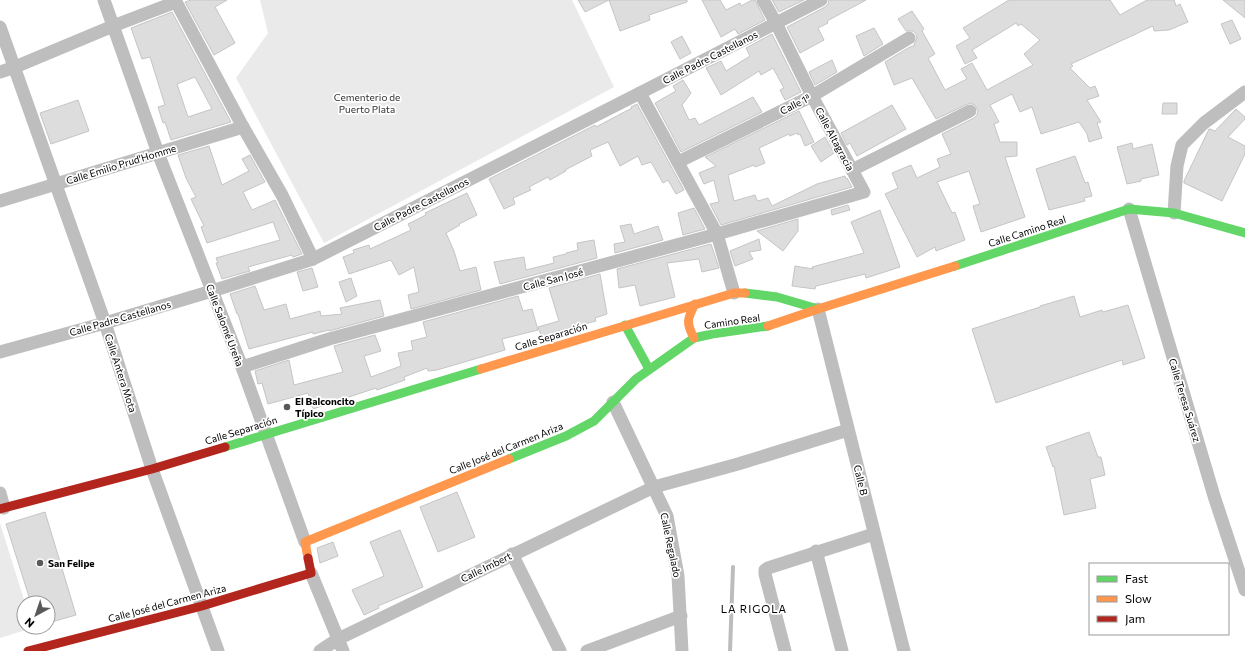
<svg xmlns="http://www.w3.org/2000/svg" width="1245" height="651" font-family="Commissioner,sans-serif">
	<style>
		.green { fill: #eaeaea }
		.lines { fill: none; stroke-linecap: round; stroke-linejoin: round }
		.stream { stroke: #bcbcbc; stroke-width: 4 }
		.building { fill: #ddd; stroke: #c5c5c5; fill-rule: evenodd }
		.street { stroke: #bebebe; stroke-width: 13 }
		.fast { stroke: #63d668; stroke-width: 9 }
		.slow { stroke: #ff974d; stroke-width: 9 }
		.jam { stroke: #b3261e; stroke-width: 9 }
		.poi-dot { fill: #595959; stroke: #fff; stroke-width: 1.5 }
		.labels { text-anchor: middle; stroke-width: 3.5; stroke-linejoin: round; paint-order: stroke }
		.street-label { font-size: 10px; fill: #000; stroke: #fff }
		.park-label { font-size: 10px; fill: #303030; stroke: #fff }
		.poi-label { font-size: 10px; font-weight: bold; fill: #000; stroke: #fff; text-anchor: start }
		.neighbourhood-label { font-size: 11px; letter-spacing: 1px; fill: #000; stroke: #fff }
	</style>
	<rect width="100%" height="100%" fill="#fff"/>
	<g class="green">
		<path d="M260,0H572L614,87L324,243L236,78L268,33Z"/>
		<path d="M0,523L25,603L24,627H32V628L0,638Z"/>
	</g>
	<g class="lines">
		<path class="stream" d="M730,651L733,567"/>
	</g>
	<g class="building">
		<path d="M191,0H227L215,7L235,43L214,55L185,2Z"/>
		<path d="M578,0H687V2L649,15L650,20L620,31L609,0L585,12Z"/>
		<path d="M702,0H720L726,10L740,3L741,6L752,0H755L765,20L738,34L735,29L721,37Z"/>
		<path d="M772,0H804L779,12Z"/>
		<path d="M829,0H866L827,21L828,23L818,28L824,40L800,53L787,27L825,7L828,4Z"/>
		<path d="M1009,0H1110L1120,15L1147,0H1174L1176,6L1180,4L1188,22L1169,30L1154,31L1153,26L1071,64L1073,66L1070,68L1090,88L1095,86L1099,96L1087,100L1101,122L1097,123L1102,138L1089,142L1087,134L1079,122L1041,134L1032,107L1020,112L1012,94L990,105L999,122L994,124L1000,142H1017V156L1005,157L1025,217L981,232L973,206L980,204L969,171L937,182L952,213L955,212L965,240L936,251L935,247L917,257L885,194L898,188L892,173L911,165L917,178L940,167L937,159L951,154L942,134L974,118L977,115L978,111L975,105L970,103L936,119L912,78L894,85L885,62L908,48L915,45L914,44L917,38L916,34L913,31H906L898,19L912,11L924,29L922,31L935,54L928,58L945,90L967,79L961,69L972,63L987,90L1033,65L1024,54L1040,40L1021,24L1018,26L1016,23L972,50L977,58L965,64L956,46L970,38L963,28Z"/>
		<path d="M1223,0H1245V18Z"/>
		<path d="M172,12L231,122L171,140L165,122L163,123L158,107L165,105L150,57L142,59L131,28ZM195,77L212,109L188,117L177,84Z"/>
		<path d="M1232,20L1241,39L1230,44L1221,24Z"/>
		<path d="M874,28L883,44L864,56L856,36Z"/>
		<path d="M772,34L801,92L785,100L780,90L784,88L773,68L761,75L759,71L721,95L706,68L721,61L726,71L750,56L746,48Z"/>
		<path d="M682,36L691,53L680,59L671,42Z"/>
		<path d="M832,60L837,72L815,85L809,72Z"/>
		<path d="M683,80L691,93L682,105L689,120L695,118L699,125L753,97L762,112L681,152L655,103L676,91L673,86Z"/>
		<path d="M78,100L89,131L51,144L40,113Z"/>
		<path d="M1163,103H1177V114H1162Z"/>
		<path d="M637,104L684,190L676,194L668,180L663,183L651,162L642,165L638,156L620,166L608,142L590,150L592,156L565,170L566,171L550,180L548,177L529,187L531,190L513,198L515,204L504,209L489,179L595,125L596,127L632,108L631,107Z"/>
		<path d="M892,105L906,129L857,156L850,143L847,145L841,133Z"/>
		<path d="M1236,109L1245,117V119L1228,137L1245,146V154L1222,201L1184,183V181L1209,129H1210L1215,131Z"/>
		<path d="M799,111L814,142L805,146L800,134L798,135L797,133L790,136L789,134L759,148L765,163L755,167L754,165L728,175L734,201L755,195L757,200L758,201L768,198L772,206L817,184L845,176L846,179L847,178L852,187L721,225L710,204L719,202L714,180L704,184L699,173L716,166L705,157Z"/>
		<path d="M825,137L834,153L821,162L811,146Z"/>
		<path d="M1132,143L1133,149L1152,144L1159,175L1141,179V181L1127,184L1117,147Z"/>
		<path d="M209,146L222,185L249,171L242,159L250,155L265,182L243,192L252,210L275,200L302,254L293,257L292,255L248,267L250,271L222,279L216,263H218L216,258L280,240L273,222L207,243L201,227L204,226L191,199L196,197L186,178L178,155Z"/>
		<path d="M1075,156L1085,183L1088,182L1092,196L1084,198L1085,201L1049,210L1036,169Z"/>
		<path d="M467,193L477,215L459,224L460,225L446,233L454,251L460,271L476,267L481,290L411,309L408,295L419,292L414,267L399,275L391,260L349,274L343,257L354,253L353,250L369,245L370,249L411,230L408,224L426,215L425,213Z"/>
		<path d="M848,205L850,210L832,215L831,210Z"/>
		<path d="M694,208L705,229L683,235L678,213Z"/>
		<path d="M880,210L900,267L866,278L865,274L816,286L815,289L792,286L795,266L813,269L812,267L864,253L851,222Z"/>
		<path d="M798,219V231L783,251L757,231Z"/>
		<path d="M631,224L634,234L658,226L663,240L615,253L614,244L625,242L620,226Z"/>
		<path d="M759,239L761,250L749,252L753,259L735,266L730,251Z"/>
		<path d="M594,240L597,258L500,284L494,262L524,257L526,270L554,263L553,257L566,254V253L578,250L577,243Z"/>
		<path d="M711,244L719,268L702,272L699,259L667,263L675,297L640,306L635,285L619,288L617,269Z"/>
		<path d="M312,268L318,287L303,291L297,272Z"/>
		<path d="M600,274L607,314L595,318L596,321L558,331V334L542,338L538,327L559,321L549,288Z"/>
		<path d="M351,278L357,296L346,302L339,282Z"/>
		<path d="M255,286L264,310L286,304L290,319L320,311L321,316L342,314L340,308L380,300L384,316L329,331V330L313,334V332L249,349L238,314H237L230,294Z"/>
		<path d="M518,296L523,311L532,309L538,330L502,339L505,350L437,370L428,371L427,368L404,377L405,380L377,390L376,388L313,409L308,393L268,404L262,383L258,384L255,371L289,360L294,385L343,372L334,346L375,335L381,351L364,356L371,377L401,366L398,353L413,350L411,341L427,337L423,322Z"/>
		<path d="M1074,296L1080,317L1102,310L1103,312L1128,305L1145,358L1123,365L1122,360L996,403L972,329L1040,307V306Z"/>
		<path d="M1089,432L1098,457H1101L1105,475L1090,479L1096,508L1064,515L1054,466L1053,467L1046,447Z"/>
		<path d="M457,492L475,537L438,552L420,507Z"/>
		<path d="M45,512L76,615L48,623V603H31L6,524Z"/>
		<path d="M400,530L423,587L378,606L379,608L364,615L352,590L384,576L370,542Z"/>
		<path d="M333,542L338,556L320,563L317,548Z"/>
	</g>
	<g class="lines">
		<g class="street">
			<path d="M104,0L158,153L242,367L305,542"/>
			<path d="M175,0L243,127L282,195L313,259"/>
			<path d="M0,27L105,323L152,469L218,651"/>
			<path d="M0,72L15,67L113,26L176,2"/>
			<path d="M640,93L717,234L734,293"/>
			<path d="M678,162L812,96L909,38"/>
			<path d="M852,170L970,111"/>
			<path d="M0,201L243,127"/>
			<path d="M1129,209L1214,496L1245,590"/>
			<path d="M1174,213L1177,166L1182,145L1204,123L1245,92"/>
			<path d="M818,309L904,651"/>
			<path d="M0,352L105,323L212,291L313,259L640,93L821,0"/>
			<path d="M242,367L329,339L717,234L864,192L812,96L776,23L763,0"/>
			<path d="M613,402L667,516L678,576L682,651"/>
			<path d="M0,493L4,508"/>
			<path d="M816,551L842,651"/>
			<path d="M512,554L560,651"/>
			<path d="M311,573L343,651"/>
			<path d="M320,651L338,639L654,487L738,464L848,430"/>
			<path d="M587,651L681,616"/>
			<path d="M785,651L765,574V570L768,568L874,534"/>
		</g>
		<g class="fast">
			<path d="M955,266L1129,209L1174,213L1245,233"/>
			<path d="M745,293L777,297L818,309"/>
			<path d="M625,325L649,369"/>
			<path d="M225,447L481,369"/>
			<path d="M509,459L566,436L594,421L636,379L694,338L712,334L768,326"/>
		</g>
		<g class="slow">
			<path d="M768,326L818,309L955,266"/>
			<path d="M694,338C686,323 687,319 695,304"/>
			<path d="M481,369L734,293H745"/>
			<path d="M308,558L305,542L509,459"/>
		</g>
		<g class="jam">
			<path d="M0,509L152,469L225,447"/>
			<path d="M28,651L202,606L311,573L308,558"/>
		</g>
	</g>
	<g class="poi-dot">
		<circle cx="287" cy="407" r="4"/>
		<circle cx="40" cy="563" r="4"/>
	</g>
	<g class="labels">
		<g class="street-label">
			<text transform="translate(710 57) rotate(-27)" y="4">Calle Padre Castellanos</text>
			<text transform="translate(795 104) rotate(-27)" y="4">Calle 1ª</text>
			<text transform="translate(835 139) rotate(62)" y="4">Calle Altagracia</text>
			<text transform="translate(121 164) rotate(-17)" y="4">Calle Emilio Prud'Homme</text>
			<text transform="translate(421 204) rotate(-27)" y="4">Calle Padre Castellanos</text>
			<text transform="translate(1027 231) rotate(-18)" y="4">Calle Camino Real</text>
			<text transform="translate(553 279) rotate(-15)" y="4">Calle San José</text>
			<text transform="translate(120 318) rotate(-16)" y="4">Calle Padre Castellanos</text>
			<text transform="translate(732 321) rotate(-8)" y="4">Camino Real</text>
			<text transform="translate(225 325) rotate(69)" y="4">Calle Salomé Ureña</text>
			<text transform="translate(551 336) rotate(-17)" y="4">Calle Separación</text>
			<text transform="translate(121 373) rotate(72)" y="4">Calle Antera Mota</text>
			<text transform="translate(1185 400) rotate(73)" y="4">Calle Teresa Suárez</text>
			<text transform="translate(241 430) rotate(-17)" y="4">Calle Separación</text>
			<text transform="translate(506 448) rotate(-22)" y="4">Calle José del Carmen Ariza</text>
			<text transform="translate(861 480) rotate(76)" y="4">Calle B</text>
			<text transform="translate(671 545) rotate(78)" y="4">Calle Regalado</text>
			<text transform="translate(486 567) rotate(-26)" y="4">Calle Imbert</text>
			<text transform="translate(167 603) rotate(-15)" y="4">Calle José del Carmen Ariza</text>
		</g>
		<g class="park-label">
			<text x="367" y="101">Cementerio de<tspan x="367" dy="12">Puerto Plata</tspan></text>
		</g>
		<g class="poi-label">
			<text x="295" y="405">El Balconcito<tspan x="295" dy="12">Típico</tspan></text>
			<text x="48" y="567">San Felipe</text>
		</g>
		<g class="neighbourhood-label">
			<text x="754" y="613">LA RIGOLA</text>
		</g>
	</g>
	<rect x="1089" y="563" width="140" height="72" fill="#ffffff" stroke="#999999"/>
	<rect x="1097" y="576" width="20" height="6" fill="#63d668" stroke="#999999"/>
	<text x="1125" y="583" font-size="12" fill="#000000">Fast</text>
	<rect x="1097" y="596" width="20" height="6" fill="#ff974d" stroke="#999999"/>
	<text x="1125" y="603" font-size="12" fill="#000000">Slow</text>
	<rect x="1097" y="616" width="20" height="6" fill="#b3261e" stroke="#999999"/>
	<text x="1125" y="623" font-size="12" fill="#000000">Jam</text>
	<g transform="translate(36 615) rotate(220)"><circle r="19" fill="#ffffff" stroke="#999999"/>
	<path d="M0-3L7 15L0 10L-7 15Z" fill="#595959"/>
	<text y="-6" font-size="11" font-weight="bold" text-anchor="middle" fill="#000000">N</text>
	</g>
</svg>
